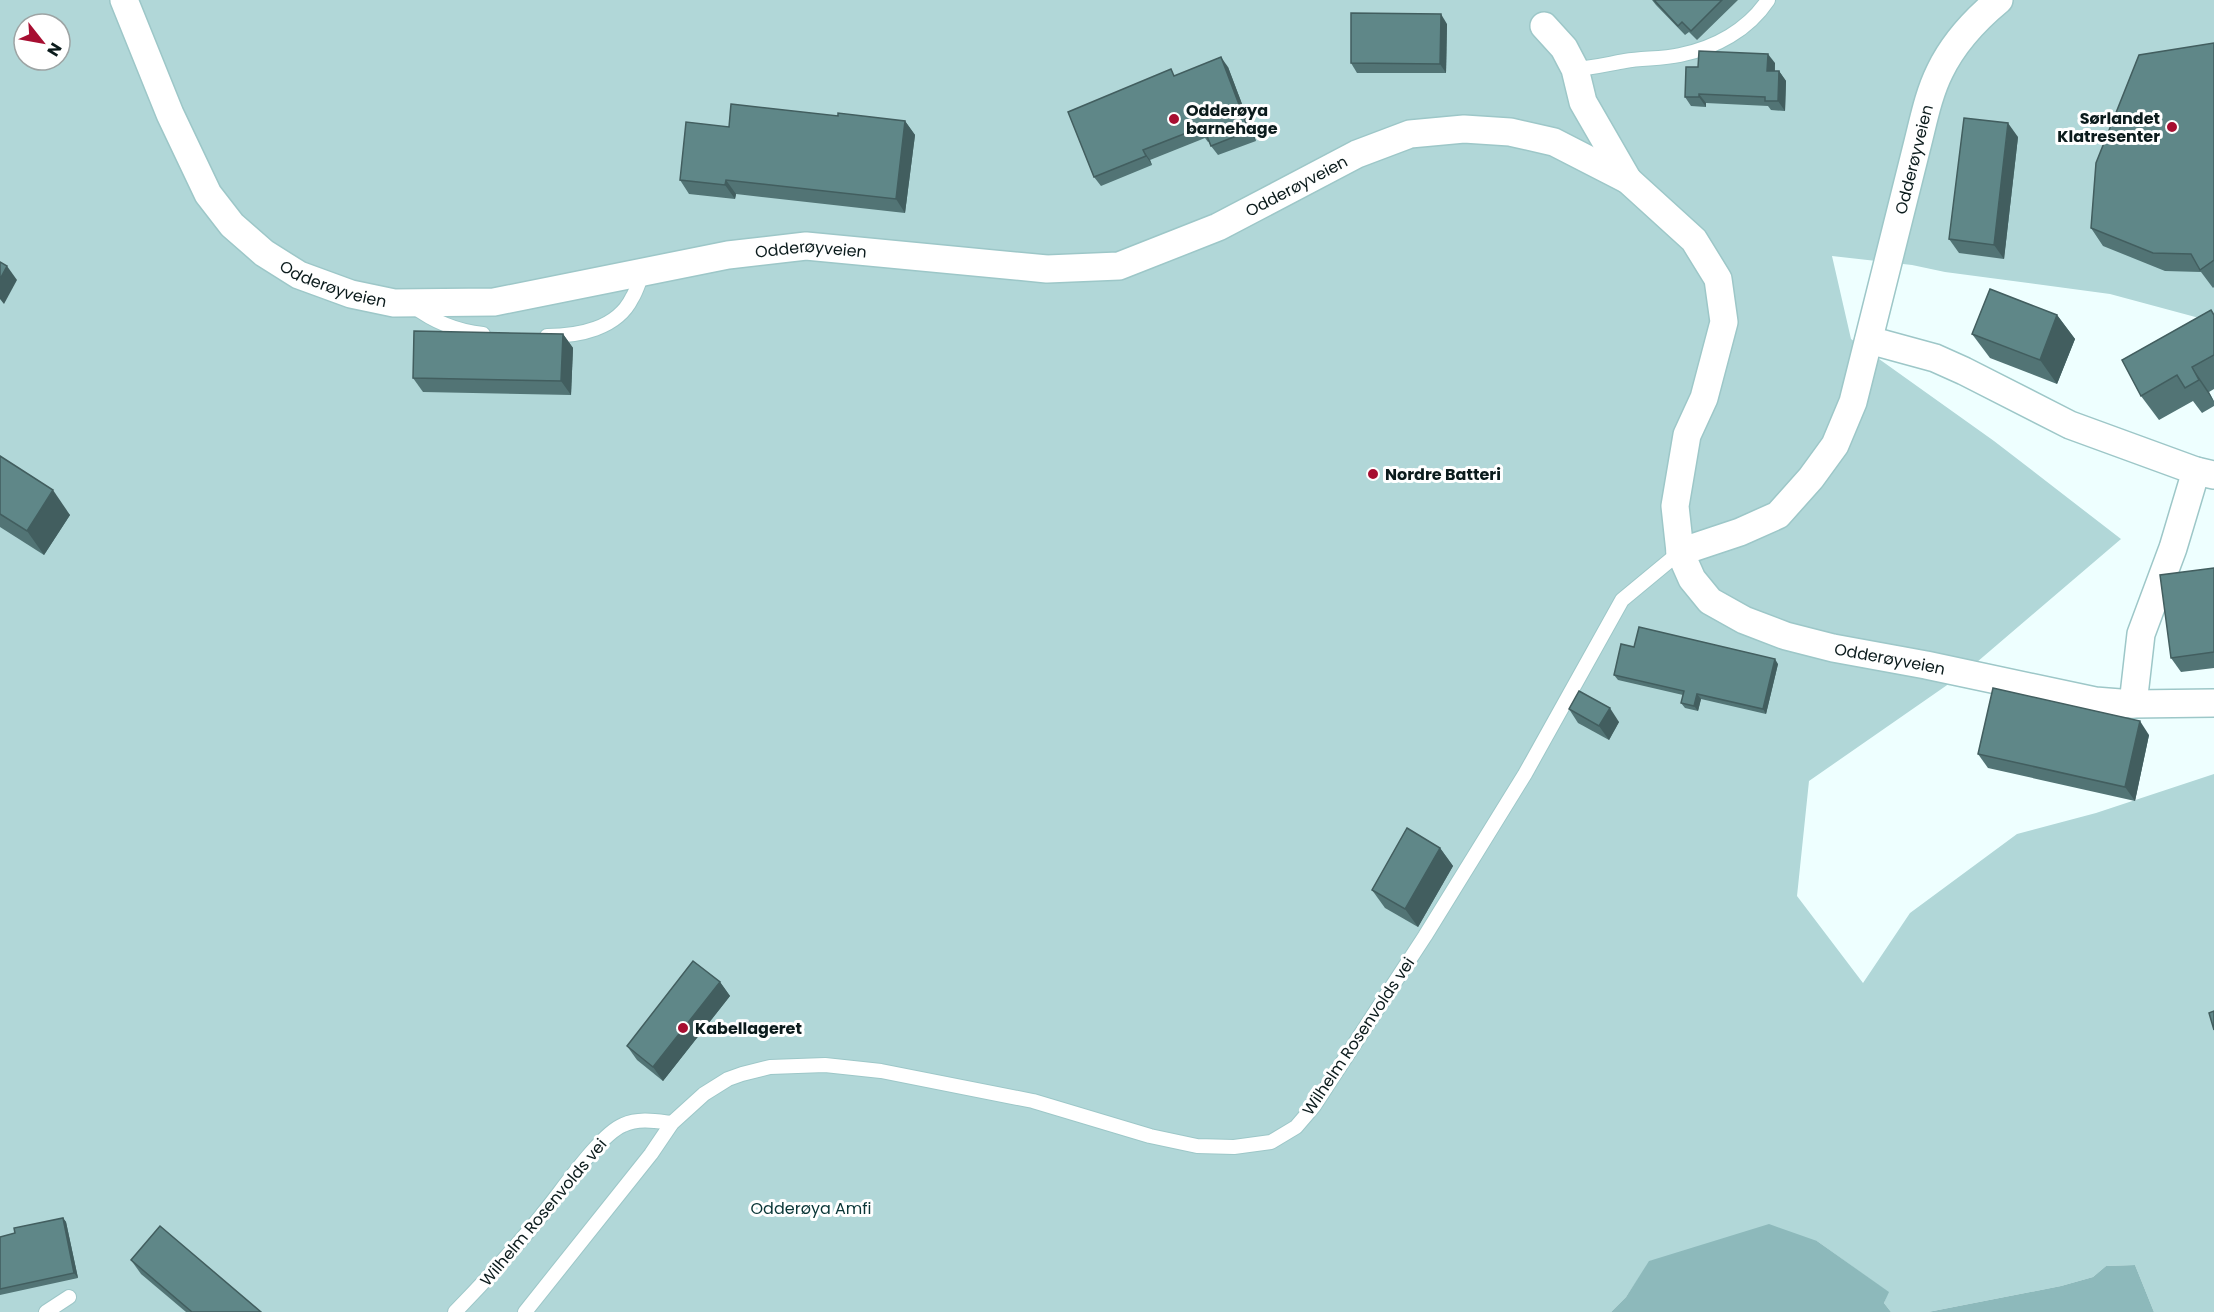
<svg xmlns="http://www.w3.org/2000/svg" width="2214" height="1312" font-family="Poppins,sans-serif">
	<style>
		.green { fill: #b1d7d8; fill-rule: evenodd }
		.water { fill: #8db9bb }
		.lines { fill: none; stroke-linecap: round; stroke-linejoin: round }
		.service-casing { stroke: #9dc7c8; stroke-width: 16 }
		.minor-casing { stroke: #9dc7c8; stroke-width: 30 }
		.service { stroke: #fff; stroke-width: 14 }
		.minor { stroke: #fff; stroke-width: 27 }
		.wall { fill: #527475 }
		.shaded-wall { fill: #425e5f }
		.building { fill: #5f8788; stroke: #425e5f; stroke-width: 1.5 }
		.poi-dot { fill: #a70e31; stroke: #fff; stroke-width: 2 }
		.labels { text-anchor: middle; stroke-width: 6; stroke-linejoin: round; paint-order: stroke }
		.poi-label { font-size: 16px; font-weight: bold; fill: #0b1b1c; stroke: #fff; text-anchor: start }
		.street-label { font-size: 16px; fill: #0b1b1c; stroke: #fff }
		.park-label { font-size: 16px; fill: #083536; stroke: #fff }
	</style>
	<rect width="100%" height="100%" fill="#eff"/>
	<path class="green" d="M0,0H2214V322L2110,294L1945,272L1912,265L1832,256L1851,339L1994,441L2121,539L1963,674L1809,781L1797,896L1863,983L1910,913L2017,834L2096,813L2214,774V1312H2154L2135,1265L2106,1266L2093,1277L2061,1286L1928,1312H1891L1884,1303L1888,1292L1817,1241L1650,1261L1626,1297L1611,1312H0ZM24,24H60V60H24Z"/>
	<g class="water">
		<path d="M1769,1224L1817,1241L1889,1292L1884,1303L1891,1312H1611L1626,1297L1649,1261Z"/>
		<path d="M2135,1265L2154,1312H1928L2061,1286L2093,1277L2106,1266Z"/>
	</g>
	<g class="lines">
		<defs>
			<g id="service">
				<path d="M1575,69C1592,68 1608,64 1625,61C1643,58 1662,59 1680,55C1715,48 1748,30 1768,0"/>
				<path d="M413,306C434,322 456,331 483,334"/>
				<path d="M547,336C578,336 617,329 632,298C637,290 639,281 643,272"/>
				<path d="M46,1312L69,1297"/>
				<path d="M455,1312C488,1278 520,1243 549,1206C565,1186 601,1134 623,1125C639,1118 655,1121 672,1123"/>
				<path d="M525,1312L651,1154L672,1123L704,1094L728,1079L742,1074L770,1067L825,1065L881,1071L1033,1101L1150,1136L1197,1146L1234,1147L1271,1142L1296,1127L1314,1106L1425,936L1525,774L1622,600L1680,552"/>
			</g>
			<g id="minor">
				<path id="s1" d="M124,0L170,114L208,194L232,225L264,253L299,275L351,294L394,303L494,302L728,255L806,246L1047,269L1119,266L1218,227L1357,154L1410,134L1464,129L1510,132L1554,142L1628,180L1694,240L1718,279L1724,322L1704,398L1687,435L1675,506L1680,552L1692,579L1710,601L1744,620L1786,636L1833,648L1926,665L2095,701L2133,704L2214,703"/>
				<path d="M1544,26L1564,48L1575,69L1583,102L1628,180"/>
				<path d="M1869,340L1935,358L1964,371L2070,425L2196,471L2214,475"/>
				<path id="s2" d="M1680,552L1740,532L1778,515L1811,478L1835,445L1853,402L1918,142C1924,118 1929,93 1940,71C1953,44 1976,19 1999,0"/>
				<path d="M2133,704L2141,634L2173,548L2196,471"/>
			</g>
		</defs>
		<use href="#service" class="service-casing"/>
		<use href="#minor" class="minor-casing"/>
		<use href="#service" class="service"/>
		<use href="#minor" class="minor"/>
	</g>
	<g class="wall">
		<path d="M1652,0H1738L1697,40L1689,32L1685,35L1656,5Z"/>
		<path d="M1447,24L1446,73H1357L1351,63Z"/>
		<path d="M2214,43V287L2213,288L2201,272L2165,271L2103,246L2091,228Z"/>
		<path d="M1775,63V71H1779L1786,81L1785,111L1771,110L1768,106L1706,103V107L1691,106L1685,97L1698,67Z"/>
		<path d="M1228,67L1256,141L1218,155L1211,146L1210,141L1208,142L1205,138L1150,160L1152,165L1101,186L1094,177L1176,76Z"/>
		<path d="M838,116L905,121L915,135L905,213L736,194L735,199L689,194L680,180L729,127Z"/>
		<path d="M2018,137L2004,259L1959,253L1949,239Z"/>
		<path d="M2214,314V389L2209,392L2214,401V406L2202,413L2193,401L2159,420L2141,396Z"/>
		<path d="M2057,315L2075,339L2057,384L1990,358L1972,334Z"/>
		<path d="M563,334L573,348L571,395L423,392L413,378Z"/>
		<path d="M0,456L70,515L44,555L0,527Z"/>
		<path d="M2214,568V668L2181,672L2171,658Z"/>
		<path d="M1634,647L1778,664L1766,714L1701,699L1698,711L1685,708L1681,703L1683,695L1618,680L1614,675Z"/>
		<path d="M1569,709L1619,722L1609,740L1578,723Z"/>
		<path d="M2149,735L2135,801L1988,768L1978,754Z"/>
		<path d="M1440,848L1453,866L1418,927L1385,908L1372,890Z"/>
		<path d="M720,982L730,996L663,1081L637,1060L627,1046Z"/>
		<path d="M63,1218L66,1222L78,1278L0,1295V1237L15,1233Z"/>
		<path d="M131,1260L261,1312H186L141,1274Z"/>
	</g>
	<g class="shaded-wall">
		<path d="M1441,14L1447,24L1446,73L1440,64Z"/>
		<path d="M1768,54L1775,63L1774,81L1767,71Z"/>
		<path d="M1221,57L1228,67L1256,141L1249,131Z"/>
		<path d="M1779,71L1786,81L1785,111L1778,101Z"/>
		<path d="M1699,94L1706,103V107L1699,97Z"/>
		<path d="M905,121L915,135L905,213L896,199Z"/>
		<path d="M2008,123L2018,137L2004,259L1994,245Z"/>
		<path d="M1143,150L1150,160L1152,165L1146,156Z"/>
		<path d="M726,180L736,194L735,199L725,185Z"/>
		<path d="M7,266L17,280L4,304L0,299V279Z"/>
		<path d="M2057,315L2075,339L2057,384L2040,360Z"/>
		<path d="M563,334L573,348L571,395L561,381Z"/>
		<path d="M2192,367L2209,392L2214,402L2199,380Z"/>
		<path d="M53,490L70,515L44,555L27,531Z"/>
		<path d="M1775,659L1778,664L1766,714L1763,709Z"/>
		<path d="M1697,694L1701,699L1698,711L1694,706Z"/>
		<path d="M1610,708L1619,722L1609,740L1599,726Z"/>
		<path d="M2140,721L2149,735L2135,801L2125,787Z"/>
		<path d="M1440,848L1453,866L1418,927L1405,909Z"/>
		<path d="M720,982L730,996L663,1081L653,1067Z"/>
		<path d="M63,1218L66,1222L78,1278L74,1273Z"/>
	</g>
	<g class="building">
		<path d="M1654,0H1722L1691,31L1682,22L1678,26Z"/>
		<path d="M1351,13L1441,14L1440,64L1351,63Z"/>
		<path d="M2214,43V260L2200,270L2191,254L2153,253L2091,228L2096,163L2139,55Z"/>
		<path d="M1699,51L1768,54L1767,71H1779L1778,101H1765V97L1699,94V97H1685L1686,67H1698Z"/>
		<path d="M1221,57L1249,131L1211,146L1205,131L1201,132L1199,128L1143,150L1146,156L1094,177L1068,112L1171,69L1174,76Z"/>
		<path d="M731,104L838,116V113L905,121L896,199L726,180L725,185L680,180L686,122L729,127Z"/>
		<path d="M1964,118L2008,123L1994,245L1949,239Z"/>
		<path d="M0,262L7,266L0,279Z"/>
		<path d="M1990,289L2057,315L2040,360L1972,334Z"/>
		<path d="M2211,310L2214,315V355L2192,367L2199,380L2185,388L2177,375L2141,396L2122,360Z"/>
		<path d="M414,331L563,334L561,381L413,378Z"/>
		<path d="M0,456L53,490L27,531L0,514Z"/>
		<path d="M2214,568V652L2171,658L2160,575Z"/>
		<path d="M1639,627L1775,659L1763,709L1697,694L1694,706L1681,703L1684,691L1614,675L1621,644L1634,647Z"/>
		<path d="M1993,688L2140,721L2125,787L1978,754Z"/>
		<path d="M1579,691L1610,708L1599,726L1569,709Z"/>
		<path d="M1407,828L1440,848L1405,909L1372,890Z"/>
		<path d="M693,961L720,982L653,1067L627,1046Z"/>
		<path d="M2214,1011V1030L2209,1013Z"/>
		<path d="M63,1218L74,1273L0,1289V1237L15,1233L14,1228Z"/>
		<path d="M160,1226L261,1312H192L131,1260Z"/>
	</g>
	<g class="poi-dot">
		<circle cx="1174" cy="119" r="6"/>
		<circle cx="2172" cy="127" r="6"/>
		<circle cx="1373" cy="474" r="6"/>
		<circle cx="683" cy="1028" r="6"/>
	</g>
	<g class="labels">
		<g class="poi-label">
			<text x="1186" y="116">Odderøya<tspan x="1186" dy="18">barnehage</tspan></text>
			<text x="2160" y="124" text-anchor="end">Sørlandet<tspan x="2160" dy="18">Klatresenter</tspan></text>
			<text x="1385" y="480">Nordre Batteri</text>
			<text x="695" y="1034">Kabellageret</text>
		</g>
		<g class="street-label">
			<text dy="6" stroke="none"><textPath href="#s2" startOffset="492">Odderøyveien</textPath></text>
			<text dy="6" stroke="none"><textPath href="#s1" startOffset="1360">Odderøyveien</textPath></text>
			<text dy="6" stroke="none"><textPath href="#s1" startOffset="856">Odderøyveien</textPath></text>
			<text dy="6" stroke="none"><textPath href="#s1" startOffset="370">Odderøyveien</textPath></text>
			<text dy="6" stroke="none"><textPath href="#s1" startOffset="2378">Odderøyveien</textPath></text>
			<text transform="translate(1358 1036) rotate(-56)" y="6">Wilhelm Rosenvolds vei</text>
			<text transform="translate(543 1212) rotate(-50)" y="6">Wilhelm Rosenvolds vei</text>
		</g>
		<g class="park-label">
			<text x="811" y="1214">Odderøya Amfi</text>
		</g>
	</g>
	<g transform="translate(42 42) rotate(121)"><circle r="28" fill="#ffffff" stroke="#9da4a4" stroke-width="1.5"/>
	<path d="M0-4.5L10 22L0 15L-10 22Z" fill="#a70e31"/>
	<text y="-9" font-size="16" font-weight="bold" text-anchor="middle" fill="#0b1b1c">N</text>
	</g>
</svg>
